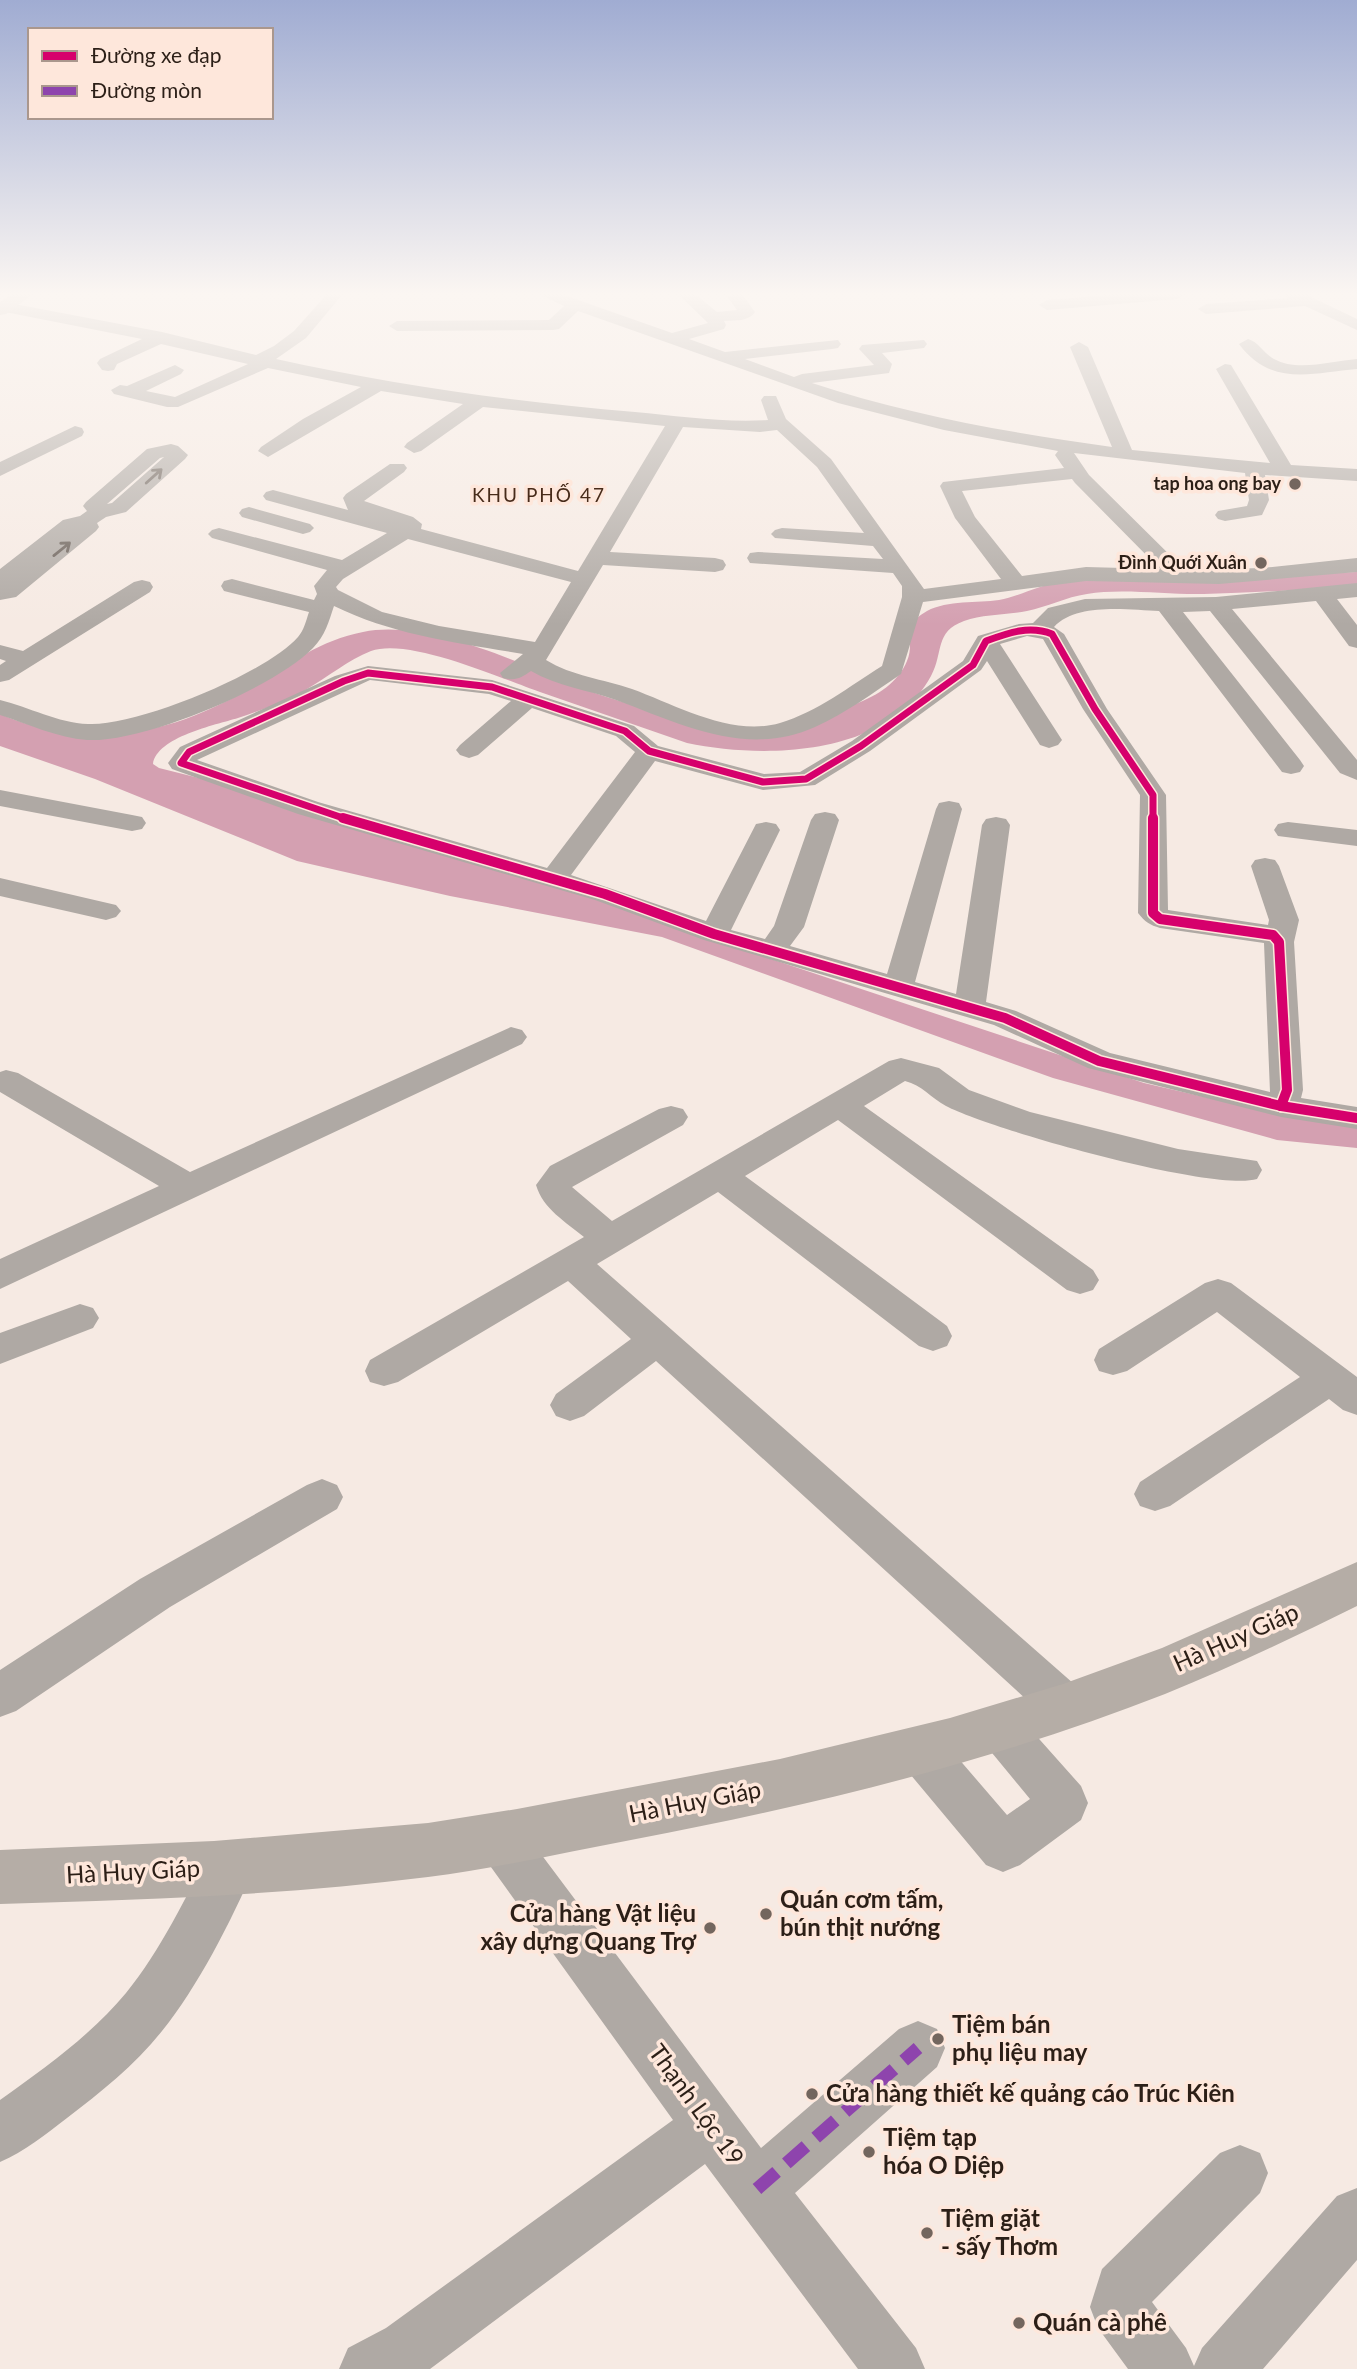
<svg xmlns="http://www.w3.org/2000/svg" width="1357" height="2369" font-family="Lato,sans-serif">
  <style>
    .water { fill: #d4a0b1 }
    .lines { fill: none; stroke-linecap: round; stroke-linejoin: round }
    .minor { fill: #afa9a4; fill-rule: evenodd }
    .major { fill: #b5ada6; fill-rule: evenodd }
    .highway { fill: #bab0aa; fill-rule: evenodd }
    .quiet { stroke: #8e44ad; stroke-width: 13; stroke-dasharray: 26 13; stroke-linecap: butt }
    .cycleway-far1-casing { stroke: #fee7db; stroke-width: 10 }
    .cycleway-casing { stroke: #fee7db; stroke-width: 13 }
    .cycleway-far1 { stroke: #d6006c; stroke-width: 7 }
    .cycleway { stroke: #d6006c; stroke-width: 10 }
    .oneway { stroke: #675d56 }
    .poi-dot { fill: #73665e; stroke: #fee7db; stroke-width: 2.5 }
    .labels { text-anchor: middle; stroke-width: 7; stroke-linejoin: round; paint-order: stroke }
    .far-poi-label { font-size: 18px; font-weight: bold; fill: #2c1f17; stroke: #fee7db; text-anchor: end }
    .far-neighbourhood-label { font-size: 19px; letter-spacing: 2px; fill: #472b1a; stroke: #fee7db }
    .near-street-label { font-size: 24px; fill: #2c1f17; stroke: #fee7db }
    .near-poi-label { font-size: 24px; font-weight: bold; fill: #2c1f17; stroke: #fee7db; text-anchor: start }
  </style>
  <rect width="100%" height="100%" fill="#f6eae3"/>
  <path class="water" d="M 1357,572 L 1357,587 C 1306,589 1255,593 1204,594 C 1168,595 1122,588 1087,594 C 1066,597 1047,607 1027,611 C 1007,615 983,614 964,621 C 934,632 944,652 931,676 C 887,757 764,759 687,743 C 638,726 589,709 540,692 C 502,679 409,637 371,651 C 348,660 328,677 307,689 C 286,702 261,710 238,718 C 215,725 157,737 153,764 L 159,768 L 203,779 L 604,895 L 744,950 L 1144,1083 L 1269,1112 L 1357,1121 L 1357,1148 L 1277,1140 L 1053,1078 L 662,937 L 450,896 L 297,861 L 95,779 L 0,746 L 0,714 C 88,752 172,735 252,687 C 288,665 320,640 363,632 C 432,618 530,669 595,693 C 622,703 652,709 680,717 C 697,721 728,734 744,733 C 758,732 773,726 787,722 C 826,713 889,704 907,661 C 916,640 899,627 927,611 C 948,600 977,603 999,600 C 1021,596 1041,584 1063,581 C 1094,577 1127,579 1158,578 C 1225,576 1291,574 1357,572 Z"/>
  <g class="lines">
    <g class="minor">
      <path d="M 327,294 L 342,295 L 306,338 L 276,359 C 394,385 514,402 635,412 C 678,416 724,423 768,420 L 761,400 L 764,396 L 776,396 L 786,419 L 831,459 L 924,589 L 1001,579 L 955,518 L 940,486 L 943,482 L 1064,468 L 1055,455 L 1058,451 L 944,430 L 838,403 L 578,311 L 559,329 L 553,330 L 397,331 L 389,326 L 397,321 L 549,320 L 564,306 L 539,294 L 561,294 L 672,333 L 708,323 L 678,294 L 695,294 L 717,312 L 737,310 L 727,296 L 742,294 L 755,312 C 748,322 735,320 724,321 L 726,325 L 724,329 L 689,339 L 725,352 L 838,340 L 841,344 L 838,348 L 832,349 L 745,359 L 794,377 L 802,374 L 874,365 L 859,349 L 862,345 L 924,340 L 927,344 L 924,348 L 882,353 L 892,364 L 889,373 L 812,383 C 909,415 1010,433 1112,447 L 1070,347 L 1079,342 L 1088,347 L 1132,450 L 1270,463 L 1216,369 L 1225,364 L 1231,365 L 1291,465 L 1357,469 L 1357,481 L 1265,475 L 1269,500 L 1262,515 L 1225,521 L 1218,519 L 1215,515 L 1218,511 L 1247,506 L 1249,500 L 1245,473 L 1074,453 L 1089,475 L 1185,570 L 1262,568 L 1357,558 L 1357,572 L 1219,584 L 1086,581 L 923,602 L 901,674 C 873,693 846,713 815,727 C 747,758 681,724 616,700 C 588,690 557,686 531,671 C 521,678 516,681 503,678 L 500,673 L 523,654 C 458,643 393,635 334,606 C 329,621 325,636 313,648 C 274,688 143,743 87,740 C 58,738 28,724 0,715 L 0,700 C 29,707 58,723 88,724 C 135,727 267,673 298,637 C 304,630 306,621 309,612 L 224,591 L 221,586 L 224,581 L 232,579 L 314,600 L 317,594 L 314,586 L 327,570 L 212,538 L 208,534 L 212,530 L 219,528 L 342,560 L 387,533 L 266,500 L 263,496 L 266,492 L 273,490 L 348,510 L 343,498 L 346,494 L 390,464 L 404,464 L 407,468 L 404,472 L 364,501 L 413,517 L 422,524 L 421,529 L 578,571 L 665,426 L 483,407 L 421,451 L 414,453 L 404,447 L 407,443 L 463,404 L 381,391 L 268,457 L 258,451 L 261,447 L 303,419 L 361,387 L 268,368 L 178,407 L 167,407 L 114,394 L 111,390 L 120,385 L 127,386 L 175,365 L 184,370 L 181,374 L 146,391 L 175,397 L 248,364 L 161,344 L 117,364 L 114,370 L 108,371 L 102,370 L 97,363 L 100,359 L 142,339 L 0,311 L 0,303 L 4,302 L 162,332 L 256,355 L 274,346 L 294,331 ZM 683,427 L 760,432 L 777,430 L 817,467 L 864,533 L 782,528 L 775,530 L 771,534 L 775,538 L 873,546 L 883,559 L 758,552 L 750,553 L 747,558 L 750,563 L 893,573 L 902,586 L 902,597 L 882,666 C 850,686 817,712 780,723 C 731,737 676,705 632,689 C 603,679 572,676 546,660 L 603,565 L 715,572 L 723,570 L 726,565 L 723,560 L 715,558 L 610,552 ZM 1072,479 L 1075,483 L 1160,569 L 1086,567 L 1022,576 L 975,517 L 962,491 ZM 408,539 L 571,582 L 535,642 L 439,626 L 382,612 L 338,590 L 336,587 L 343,579 Z"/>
      <polygon points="1123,294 1185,294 1177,299 1047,310 1039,305 1047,300"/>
      <polygon points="1285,294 1305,294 1357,319 1357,330 1305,306 1206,314 1198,309 1206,304 1288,298"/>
      <path d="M 1248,339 C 1259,342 1264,354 1274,359 C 1297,372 1332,361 1357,359 L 1357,369 C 1311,373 1271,387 1239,344 Z"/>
      <polygon points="75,426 82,428 84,432 82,436 0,476 0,462"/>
      <path d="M 171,444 L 178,446 L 188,455 L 185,459 L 126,512 L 106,517 L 97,523 L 99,527 L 96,531 L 16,597 L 0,600 L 0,569 L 63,520 L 80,516 L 87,511 L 83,506 L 86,502 L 147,449 ZM 164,457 L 112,503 L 107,504 L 160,458 Z"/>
      <polygon points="249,507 310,524 314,528 310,532 303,534 242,517 239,513 242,509"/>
      <polygon points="142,580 150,582 153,587 150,592 9,680 0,682 0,665 6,661 0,659 0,645 23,651 134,582"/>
      <path d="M 1357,583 L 1357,597 L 1337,599 L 1357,625 L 1357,648 L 1349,646 L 1316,601 L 1232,609 L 1357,760 L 1357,780 L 1340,773 L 1210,611 L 1183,612 L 1300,760 L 1304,766 L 1300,772 L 1291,774 L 1282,772 L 1159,611 C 1129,610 1077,602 1054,627 L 1064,634 L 1107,709 L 1166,795 L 1168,910 L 1268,925 L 1269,920 L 1251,866 L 1255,860 L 1265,858 L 1275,860 L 1279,866 L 1299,920 L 1294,942 L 1303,1090 L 1301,1098 L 1357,1107 L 1357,1129 L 1281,1117 L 1088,1068 L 994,1025 L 704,940 L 595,900 L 298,814 L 172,769 L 168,763 L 180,747 L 335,676 L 368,666 L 492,680 L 634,726 L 658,746 L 764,774 L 800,772 L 852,741 L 963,661 L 978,636 L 1019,624 L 1033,623 L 1048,608 L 1085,599 L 1216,597 ZM 1027,636 L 1043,639 L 1083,709 L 1140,795 L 1138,913 C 1145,922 1150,925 1160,928 L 1264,943 L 1270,1092 L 1110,1053 L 1016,1011 L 986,1002 L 1010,825 L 1006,819 L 996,817 L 986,819 L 982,825 L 956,994 L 915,982 L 962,809 L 959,803 L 949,801 L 939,803 L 936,809 L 887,974 L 790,946 L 804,927 L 839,820 L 835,814 L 825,812 L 815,814 L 811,820 L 774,926 L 765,939 L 731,930 L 780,830 L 776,824 L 766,822 L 756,824 L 706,921 L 571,875 L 655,761 L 763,790 L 815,785 L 870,751 L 981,670 L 987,661 L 1040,745 L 1049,748 L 1058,745 L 1062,740 L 1000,644 ZM 370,680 L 489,694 L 511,701 L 460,745 L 456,750 L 460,755 L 469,758 L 478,755 L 532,708 L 616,736 L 635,752 L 547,868 L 318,802 L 197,760 Z"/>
      <polygon points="0,790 132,815 142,817 146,823 142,829 132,831 0,806"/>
      <polygon points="1288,822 1357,830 1357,846 1278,836 1274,830 1278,824"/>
      <polygon points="0,878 116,905 121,911 116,917 106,920 0,896"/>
      <polygon points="511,1027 522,1030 527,1037 522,1044 0,1289 0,1259 159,1186 0,1092 0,1072 6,1070 18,1073 190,1172"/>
      <path d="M 901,1058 L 939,1068 L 969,1090 L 1030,1112 L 1178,1149 L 1257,1161 L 1262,1170 L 1257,1179 C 1213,1192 992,1130 946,1106 C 931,1098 922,1085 905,1081 L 864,1106 L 1093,1270 L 1099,1280 L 1093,1290 L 1080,1294 L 1067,1290 L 838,1120 L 745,1176 L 947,1326 L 952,1336 L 947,1346 L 933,1351 L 919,1346 L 718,1192 L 597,1264 L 1082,1691 L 1089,1706 L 1082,1721 L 1066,1727 L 1050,1721 L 656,1361 L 584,1416 L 570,1421 L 556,1416 L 550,1405 L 556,1394 L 631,1339 L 568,1281 L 398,1382 L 384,1386 L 370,1382 L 365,1371 L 370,1360 L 584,1237 C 566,1222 543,1209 536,1185 L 550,1166 L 659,1109 L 671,1106 L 683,1109 L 688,1117 L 683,1125 L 572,1187 L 612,1221 L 889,1061 Z"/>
      <polygon points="1218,1279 1231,1283 1357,1377 1357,1415 1343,1410 1329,1399 1170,1506 1155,1511 1140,1506 1134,1494 1140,1482 1300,1377 1217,1312 1127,1371 1113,1375 1099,1371 1094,1360 1099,1349 1205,1283"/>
      <polygon points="80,1304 93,1308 99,1318 93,1328 0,1364 0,1333"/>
      <polygon points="322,1479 337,1485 343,1497 337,1509 170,1607 16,1711 0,1717 0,1670 140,1579 307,1485"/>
      <polygon points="999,1705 1015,1712 1081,1786 1088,1803 1081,1820 1020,1865 1003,1872 986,1865 905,1768 898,1752 905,1736 922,1730 939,1736 1007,1815 1030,1799 983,1742 976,1727 983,1712"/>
      <polygon points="500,1815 517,1822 761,2148 899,2029 918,2021 937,2029 945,2048 937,2067 795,2193 916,2348 925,2369 858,2369 705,2164 430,2369 339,2369 348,2348 386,2328 673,2120 483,1856 476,1839 483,1822"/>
      <path d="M 229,1843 L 247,1850 L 254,1868 C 232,1920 197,1988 162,2031 C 135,2065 101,2092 67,2118 C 45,2135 25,2151 0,2162 L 0,2100 C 45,2068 91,2035 126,1993 C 161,1950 185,1898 211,1850 Z"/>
      <polygon points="1240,2145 1260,2153 1268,2173 1260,2193 1152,2302 1186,2348 1194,2366 1202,2348 1337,2196 1357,2188 1357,2260 1263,2369 1128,2369 1098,2328 1090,2307 1102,2269 1220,2153"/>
    </g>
    <path class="major" d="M 1357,1562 L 1357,1606 C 1294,1637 1230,1668 1165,1694 C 994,1761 816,1805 636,1839 C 567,1852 498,1868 428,1877 C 287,1895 143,1900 0,1904 L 0,1850 L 214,1841 L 428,1823 L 517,1809 L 780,1759 L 950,1718 L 1063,1684 L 1162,1648 Z"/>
    <polygon class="highway" points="12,294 33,294 6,314 0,315 0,302"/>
    <polyline class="quiet" points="757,2189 918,2048"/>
    <g class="cycleway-far1-casing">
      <path id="cycleway-far1" d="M 349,820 L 181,763 L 189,752 L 344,681 L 368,673 L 492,687 L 625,731 L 649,751 L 763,782 L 806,779 L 861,746 L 973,665 L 986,641 C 1008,633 1029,625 1052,634 L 1095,709 L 1153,795 L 1153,820"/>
    </g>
    <g class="cycleway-casing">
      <g id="cycleway">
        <polyline points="343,818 605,894 714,934 1005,1018 1099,1061 1281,1106"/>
        <polyline points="1153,818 1153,913 1160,919 1273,935 1279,942 1287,1090 1281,1106"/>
        <polyline points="1281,1106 1357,1118"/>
      </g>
    </g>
    <use href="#cycleway-far1" class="cycleway-far1"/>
    <use href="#cycleway" class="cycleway"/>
  </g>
  <defs><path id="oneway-shaft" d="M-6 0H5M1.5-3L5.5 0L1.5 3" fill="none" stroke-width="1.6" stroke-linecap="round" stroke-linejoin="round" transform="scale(1.75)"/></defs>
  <g class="oneway">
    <use href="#oneway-shaft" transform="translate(154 476) rotate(-42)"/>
    <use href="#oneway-shaft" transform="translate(62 549) rotate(-39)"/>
  </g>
  <linearGradient id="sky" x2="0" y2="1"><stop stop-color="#a0acd2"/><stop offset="0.47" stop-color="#fbf6f2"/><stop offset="1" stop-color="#fbf6f2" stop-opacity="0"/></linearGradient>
  <rect width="1357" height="625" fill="url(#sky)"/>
  <g class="poi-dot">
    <circle cx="1295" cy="484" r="7"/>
    <circle cx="1261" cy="563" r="7"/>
    <circle cx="766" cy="1914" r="7"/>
    <circle cx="710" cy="1928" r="7"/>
    <circle cx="938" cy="2039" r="7"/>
    <circle cx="812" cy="2094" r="7"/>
    <circle cx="869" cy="2152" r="7"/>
    <circle cx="927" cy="2233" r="7"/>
    <circle cx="1019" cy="2323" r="7"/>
  </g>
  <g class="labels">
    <g class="far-poi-label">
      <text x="1281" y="490">tap hoa ong bay</text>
      <text x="1247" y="569">Đình Quới Xuân</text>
    </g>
    <g class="far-neighbourhood-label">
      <text x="539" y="502">KHU PHỐ 47</text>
    </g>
    <g class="near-street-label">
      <text transform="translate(1236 1638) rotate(-24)" y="8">Hà Huy Giáp</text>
      <text transform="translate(695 1802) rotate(-11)" y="8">Hà Huy Giáp</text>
      <text transform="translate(133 1872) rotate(-3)" y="8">Hà Huy Giáp</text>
      <text transform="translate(696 2105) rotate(54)" y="8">Thạnh Lộc 19</text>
    </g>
    <g class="near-poi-label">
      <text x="780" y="1908">Quán cơm tấm,<tspan x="780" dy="28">bún thịt nướng</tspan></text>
      <text x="696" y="1922" text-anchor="end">Cửa hàng Vật liệu<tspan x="696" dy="28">xây dựng Quang Trợ</tspan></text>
      <text x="952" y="2033">Tiệm bán<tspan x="952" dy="28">phụ liệu may</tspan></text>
      <text x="826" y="2102">Cửa hàng thiết kế quảng cáo Trúc Kiên</text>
      <text x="883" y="2146">Tiệm tạp<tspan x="883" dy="28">hóa O Diệp</tspan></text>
      <text x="941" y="2227">Tiệm giặt<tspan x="941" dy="28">- sấy Thơm</tspan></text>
      <text x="1033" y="2331">Quán cà phê</text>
    </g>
  </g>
  <rect x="28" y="28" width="245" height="91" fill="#fee7db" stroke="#aa978d" stroke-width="2"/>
  <rect x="42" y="51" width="35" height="10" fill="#d6006c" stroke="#aa978d" stroke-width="2"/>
  <text x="91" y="63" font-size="21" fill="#2c1f17">Đường xe đạp</text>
  <rect x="42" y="86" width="35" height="10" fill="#8e44ad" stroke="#aa978d" stroke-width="2"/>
  <text x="91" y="98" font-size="21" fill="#2c1f17">Đường mòn</text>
</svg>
